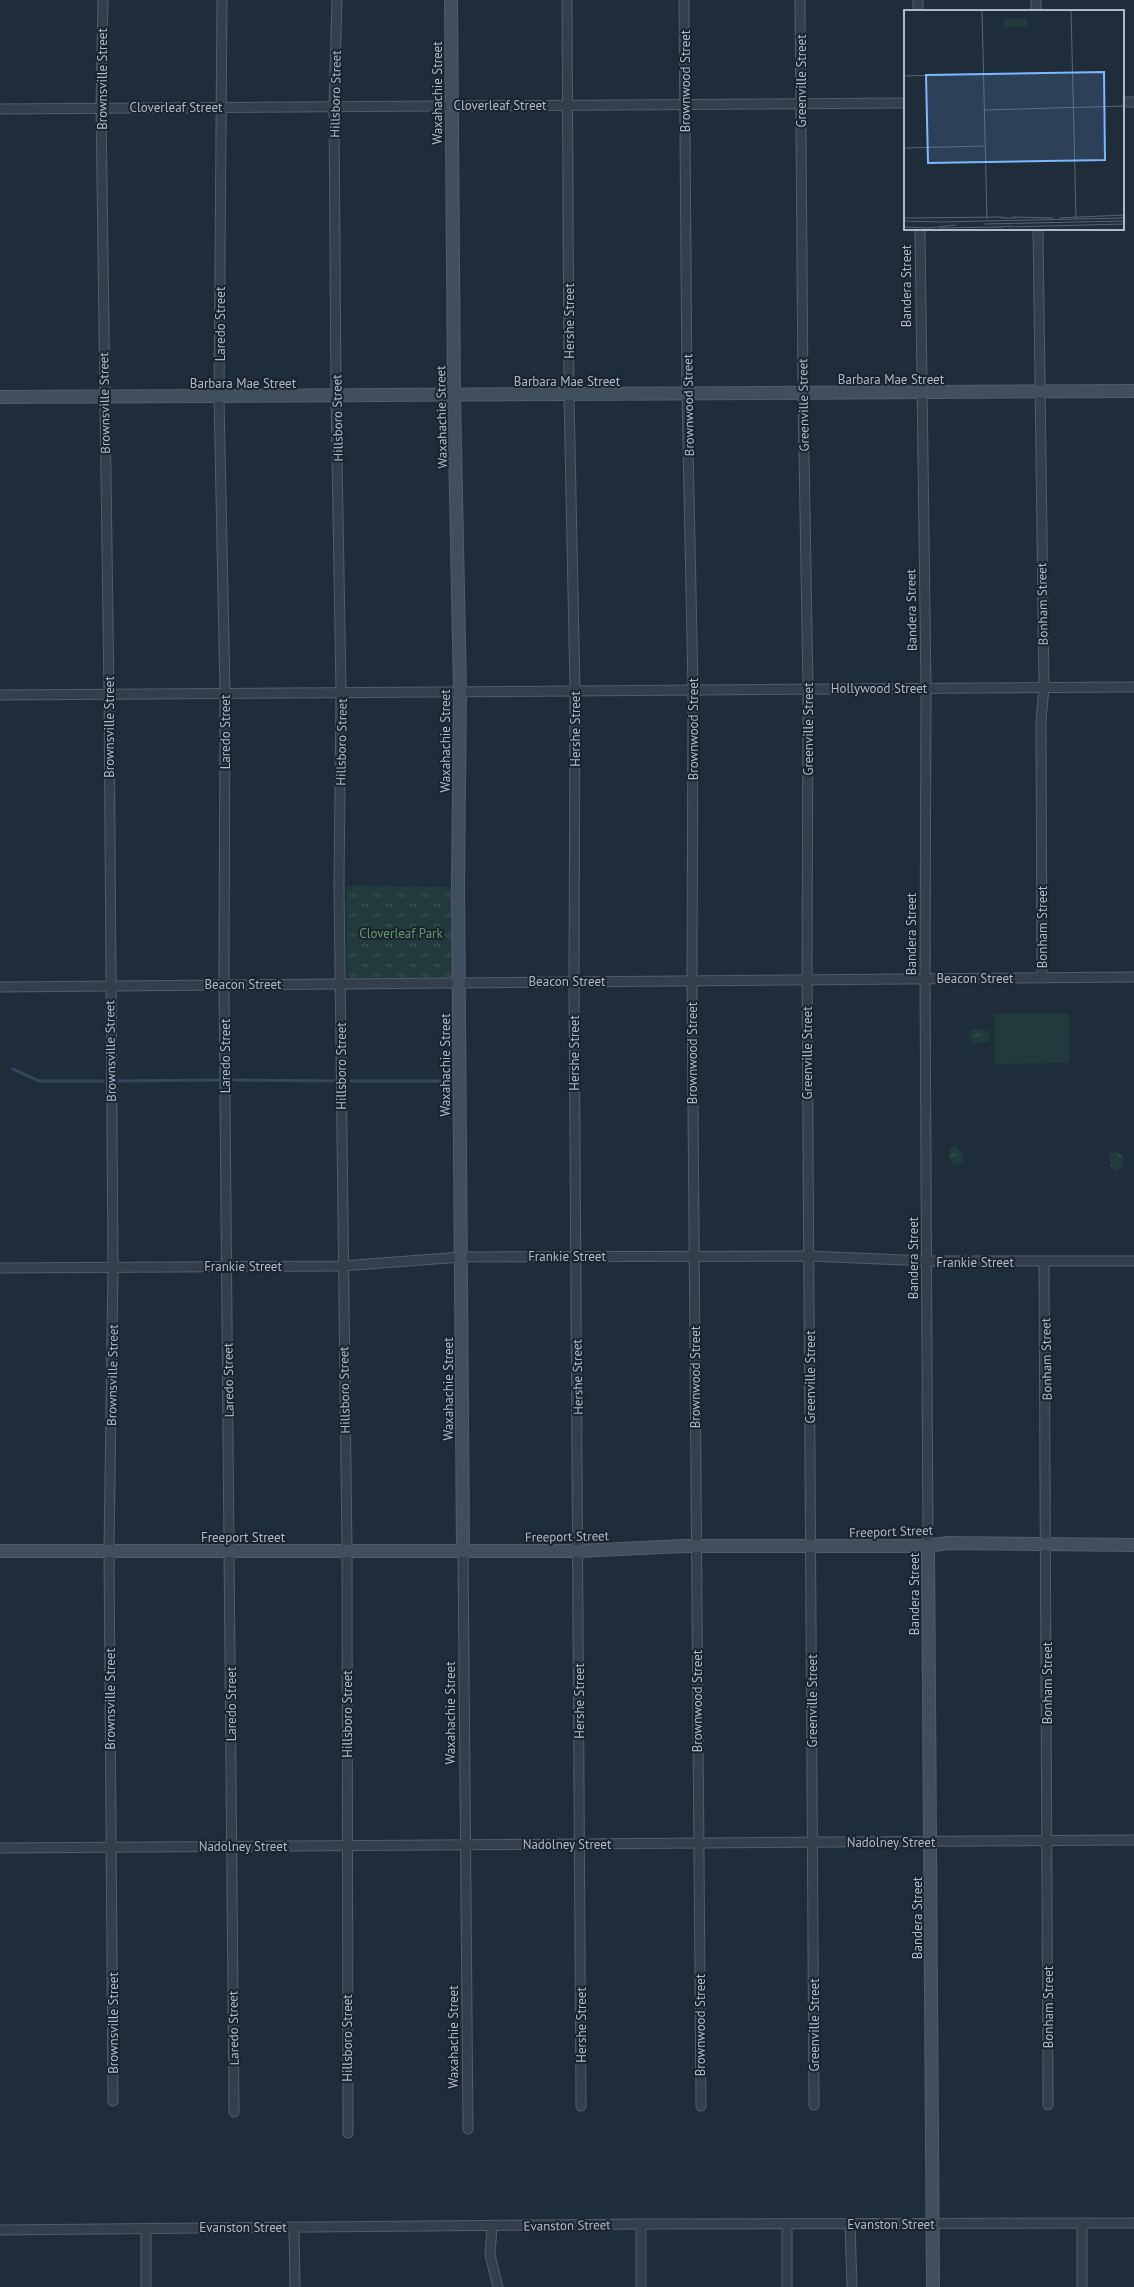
<svg xmlns="http://www.w3.org/2000/svg" width="1134" height="2287" font-family="'PT Sans',sans-serif">
  <style>
    .grass { fill: #213b3c }
    .park { fill: url(#park-tufts) }
    .lines { fill: none; stroke-linecap: round; stroke-linejoin: round }
    .stream { stroke: #304862; stroke-width: 3 }
    .street-casing { stroke: #515d69; stroke-width: 11 }
    .secondary-casing { stroke: #515d69; stroke-width: 14 }
    .street { stroke: #333f4b; stroke-width: 9 }
    .secondary { stroke: #414e5e; stroke-width: 12 }
    .labels { text-anchor: middle; stroke-width: 4; stroke-linejoin: round; paint-order: stroke }
    .street-label { font-size: 13px; fill: #aebac7; stroke: #19242f }
    .park-label { font-size: 13px; fill: #639a6b; stroke: #19242f }
    .inset-road { fill: none; stroke: #586573; stroke-width: 1 }
    .view { fill: #7bb8ff; fill-opacity: 0.15; stroke: #7bb8ff; stroke-width: 2 }
    .inset-edge { fill: none; stroke: #aebac7; stroke-width: 2 }
  </style>
  <defs>
    <pattern id="park-tufts" width="24" height="20" patternUnits="userSpaceOnUse"><rect width="24" height="20" fill="#213b3c"/><path d="M3 7l-1-3M5 7V3M7 7l1-3M15 17l-1-3M17 17v-4M19 17l1-3" fill="none" stroke="#3f5557"/></pattern>
  </defs>
  <rect width="100%" height="100%" fill="#1f2d3b"/>
  <polygon class="grass" points="994,1014 1069,1014 1069,1063 994,1064"/>
  <g class="park">
    <polygon points="346,886 454,887 453,980 351,981 347,975"/>
    <polygon points="973,1029 989,1031 990,1041 972,1044 968,1034"/>
    <polygon points="956,1146 961,1152 963,1162 955,1166 951,1163 949,1153 952,1147"/>
    <polygon points="1117,1152 1122,1156 1123,1166 1115,1171 1111,1167 1110,1153"/>
  </g>
  <g class="lines">
    <g class="stream">
      <polyline points="13,1069 39,1081 103,1081"/>
      <polyline points="234,1080 335,1081"/>
      <polyline points="118,1081 218,1080"/>
      <polyline points="351,1081 457,1081"/>
    </g>
    <g class="street-casing">
      <g id="street">
        <polyline points="103,0 101,107 109,693 113,1266 109,1550 113,2101"/>
        <polyline points="222,0 219,397 225,692 224,984 234,2112"/>
        <polyline points="337,0 334,106 336,396 341,691 339,885 347,1551 348,2133"/>
        <polyline points="567,0 569,395 575,690 574,981 581,2106"/>
        <polyline points="684,0 687,394 693,689 692,980 701,2106"/>
        <polyline points="800,0 803,393 808,689 807,980 814,2105"/>
        <polyline points="918,0 918,11"/>
        <polyline points="1036,0 1036,11"/>
        <polyline points="1123,102 1134,102"/>
        <polyline points="0,109 905,103"/>
        <polyline points="920,229 926,688 925,979 928,1546"/>
        <polyline points="1038,229 1044,687 1041,721 1042,978"/>
        <polyline points="0,695 1134,687"/>
        <polyline points="0,987 1134,977"/>
        <polyline points="1044,1262 1048,2105"/>
        <polyline points="0,1268 342,1266 461,1257 809,1256 927,1261 1134,1261"/>
        <polyline points="463,1551 468,2129"/>
        <polyline points="0,1848 1134,1840"/>
        <polyline points="1082,2223 1082,2287"/>
        <polyline points="787,2224 787,2287"/>
        <polyline points="850,2224 852,2287"/>
        <polyline points="492,2226 490,2255 498,2287"/>
        <polyline points="294,2227 295,2287"/>
        <polyline points="146,2228 146,2287"/>
        <polyline points="0,2230 641,2224 1134,2223"/>
        <polyline points="641,2287 641,2224"/>
      </g>
    </g>
    <g class="secondary-casing">
      <g id="secondary">
        <polyline points="451,0 454,395 460,691 458,884 463,1551"/>
        <polyline points="0,397 1134,391"/>
        <polyline points="928,1546 933,2287"/>
        <polyline points="0,1551 578,1551 683,1546 928,1546 948,1543 1134,1545"/>
      </g>
    </g>
    <use href="#street" class="street"/>
    <use href="#secondary" class="secondary"/>
  </g>
  <g class="labels">
    <g class="street-label">
      <text transform="translate(102 79) rotate(-90)" y="5">Brownsville Street</text>
      <text transform="translate(685 81) rotate(-90)" y="5">Brownwood Street</text>
      <text transform="translate(801 81) rotate(-90)" y="5">Greenville Street</text>
      <text transform="translate(437 93) rotate(-90)" y="5">Waxahachie Street</text>
      <text transform="translate(335 94) rotate(-89)" y="5">Hillsboro Street</text>
      <text x="500" y="110">Cloverleaf Street</text>
      <text x="176" y="112">Cloverleaf Street</text>
      <text transform="translate(906 286) rotate(-90)" y="5">Bandera Street</text>
      <text transform="translate(569 321) rotate(-90)" y="5">Hershe Street</text>
      <text transform="translate(220 324) rotate(-90)" y="5">Laredo Street</text>
      <text x="891" y="384">Barbara Mae Street</text>
      <text x="567" y="386">Barbara Mae Street</text>
      <text x="243" y="388">Barbara Mae Street</text>
      <text transform="translate(104 403) rotate(-91)" y="5">Brownsville Street</text>
      <text transform="translate(688 405) rotate(-91)" y="5">Brownwood Street</text>
      <text transform="translate(803 405) rotate(-91)" y="5">Greenville Street</text>
      <text transform="translate(441 417) rotate(-91)" y="5">Waxahachie Street</text>
      <text transform="translate(337 418) rotate(-91)" y="5">Hillsboro Street</text>
      <text transform="translate(1042 604) rotate(-91)" y="5">Bonham Street</text>
      <text transform="translate(911 610) rotate(-91)" y="5">Bandera Street</text>
      <text x="879" y="693">Hollywood Street</text>
      <text transform="translate(109 727) rotate(-90)" y="5">Brownsville Street</text>
      <text transform="translate(575 729) rotate(-90)" y="5">Hershe Street</text>
      <text transform="translate(693 729) rotate(-90)" y="5">Brownwood Street</text>
      <text transform="translate(808 729) rotate(-90)" y="5">Greenville Street</text>
      <text transform="translate(225 732) rotate(-90)" y="5">Laredo Street</text>
      <text transform="translate(445 741) rotate(-90)" y="5">Waxahachie Street</text>
      <text transform="translate(341 742) rotate(-89)" y="5">Hillsboro Street</text>
      <text transform="translate(1042 927) rotate(-90)" y="5">Bonham Street</text>
      <text transform="translate(911 934) rotate(-90)" y="5">Bandera Street</text>
      <text x="975" y="983">Beacon Street</text>
      <text x="567" y="986">Beacon Street</text>
      <text x="243" y="989">Beacon Street</text>
      <text transform="translate(110 1051) rotate(-91)" y="5">Brownsville Street</text>
      <text transform="translate(574 1053) rotate(-90)" y="5">Hershe Street</text>
      <text transform="translate(692 1053) rotate(-90)" y="5">Brownwood Street</text>
      <text transform="translate(807 1053) rotate(-90)" y="5">Greenville Street</text>
      <text transform="translate(225 1056) rotate(-90)" y="5">Laredo Street</text>
      <text transform="translate(445 1065) rotate(-90)" y="5">Waxahachie Street</text>
      <text transform="translate(341 1066) rotate(-90)" y="5">Hillsboro Street</text>
      <text x="567" y="1261">Frankie Street</text>
      <text transform="translate(913 1258) rotate(-90)" y="5">Bandera Street</text>
      <text x="975" y="1267">Frankie Street</text>
      <text x="243" y="1271">Frankie Street</text>
      <text transform="translate(1046 1359) rotate(-91)" y="5">Bonham Street</text>
      <text transform="translate(112 1375) rotate(-89)" y="5">Brownsville Street</text>
      <text transform="translate(577 1377) rotate(-91)" y="5">Hershe Street</text>
      <text transform="translate(695 1377) rotate(-90)" y="5">Brownwood Street</text>
      <text transform="translate(810 1377) rotate(-90)" y="5">Greenville Street</text>
      <text transform="translate(228 1380) rotate(-91)" y="5">Laredo Street</text>
      <text transform="translate(448 1389) rotate(-90)" y="5">Waxahachie Street</text>
      <text transform="translate(344 1390) rotate(-91)" y="5">Hillsboro Street</text>
      <text transform="translate(891 1531) rotate(-2)" y="5">Freeport Street</text>
      <text transform="translate(567 1536) rotate(-1)" y="5">Freeport Street</text>
      <text x="243" y="1542">Freeport Street</text>
      <text transform="translate(914 1594) rotate(-90)" y="5">Bandera Street</text>
      <text transform="translate(1047 1683) rotate(-90)" y="5">Bonham Street</text>
      <text transform="translate(110 1699) rotate(-90)" y="5">Brownsville Street</text>
      <text transform="translate(579 1701) rotate(-90)" y="5">Hershe Street</text>
      <text transform="translate(697 1701) rotate(-90)" y="5">Brownwood Street</text>
      <text transform="translate(812 1701) rotate(-90)" y="5">Greenville Street</text>
      <text transform="translate(231 1704) rotate(-90)" y="5">Laredo Street</text>
      <text transform="translate(450 1713) rotate(-90)" y="5">Waxahachie Street</text>
      <text transform="translate(347 1714) rotate(-90)" y="5">Hillsboro Street</text>
      <text x="891" y="1847">Nadolney Street</text>
      <text x="567" y="1849">Nadolney Street</text>
      <text x="243" y="1851">Nadolney Street</text>
      <text transform="translate(917 1918) rotate(-90)" y="5">Bandera Street</text>
      <text transform="translate(1048 2007) rotate(-90)" y="5">Bonham Street</text>
      <text transform="translate(113 2023) rotate(-90)" y="5">Brownsville Street</text>
      <text transform="translate(581 2025) rotate(-90)" y="5">Hershe Street</text>
      <text transform="translate(700 2025) rotate(-90)" y="5">Brownwood Street</text>
      <text transform="translate(814 2025) rotate(-90)" y="5">Greenville Street</text>
      <text transform="translate(233 2028) rotate(-91)" y="5">Laredo Street</text>
      <text transform="translate(453 2037) rotate(-90)" y="5">Waxahachie Street</text>
      <text transform="translate(347 2038) rotate(-90)" y="5">Hillsboro Street</text>
      <text x="891" y="2229">Evanston Street</text>
      <text transform="translate(567 2225) rotate(-1)" y="5">Evanston Street</text>
      <text x="243" y="2232">Evanston Street</text>
    </g>
    <g class="park-label">
      <text x="401" y="938">Cloverleaf Park</text>
    </g>
  </g>
  <g transform="translate(904 10)">
    <rect width="220" height="220" fill="#1f2d3b"/>
    <path d="M 123,9 L 123,17 L 100,17 L 101,9 Z" fill="#213b3c"/>
    <path class="inset-road" d="M 78,0 L 83,209M 167,0 L 172,207M 0,66 L 79,64M 80,100 L 220,96M 0,138 L 81,136M 109,207 L 149,208M 0,208 L 99,207M 97,208 L 112,208M 155,208 L 220,205M 0,211 L 36,212 L 220,208M 80,214 L 220,211M 0,217 L 27,218M 95,217 L 107,216M 105,217 L 220,214M 25,218 L 52,215M 35,218 L 97,217"/>
    <path class="view" d="M 200,62 L 201,150 L 24,153 L 22,65 Z"/>
    <rect width="220" height="220" class="inset-edge"/>
  </g>
</svg>
